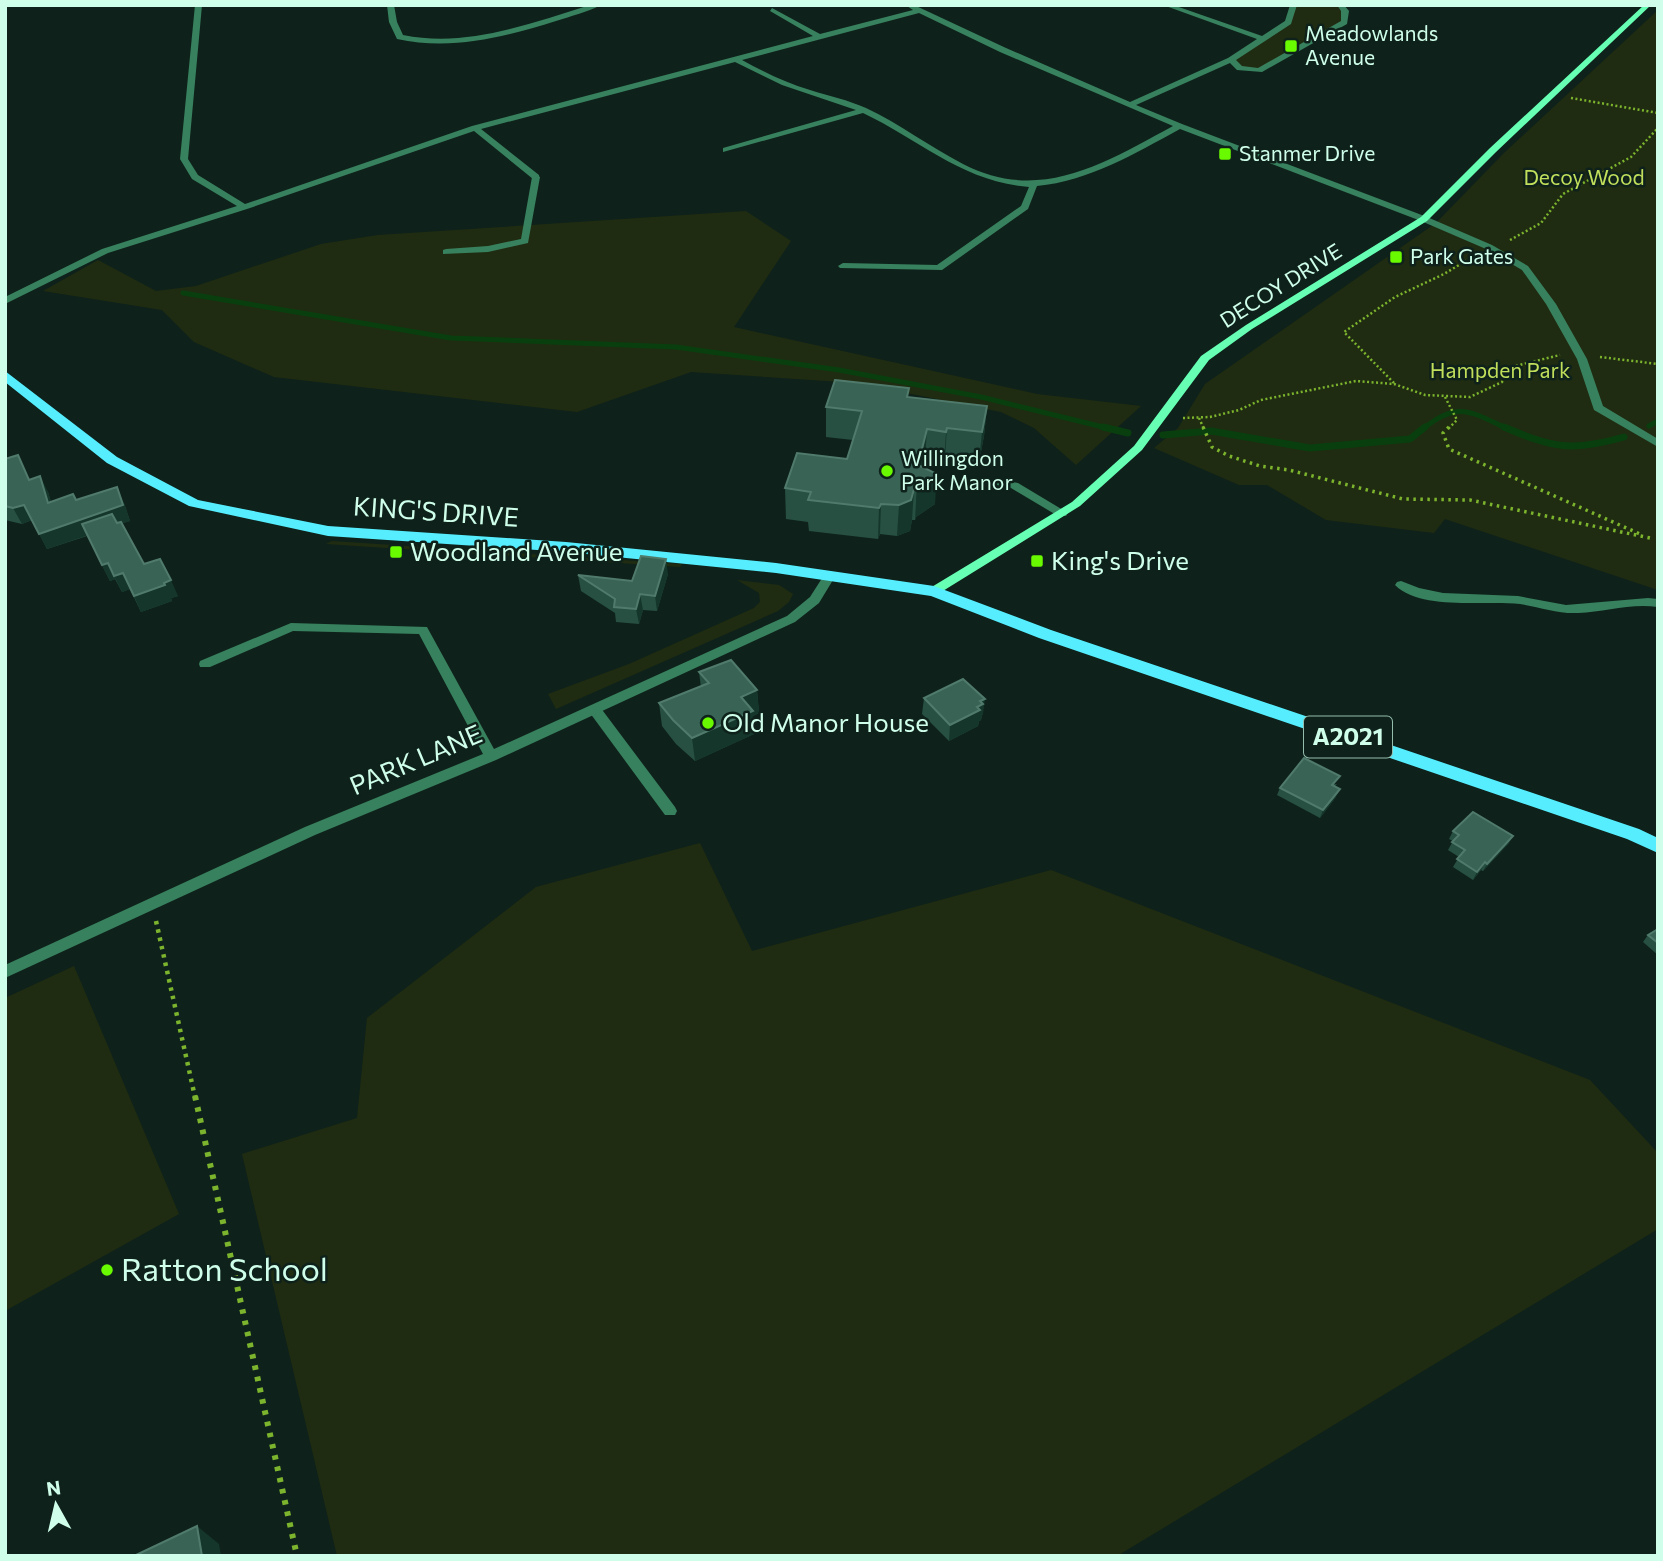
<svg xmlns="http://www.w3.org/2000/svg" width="1663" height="1561" font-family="Commissioner,sans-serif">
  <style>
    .green { fill: #202c11 }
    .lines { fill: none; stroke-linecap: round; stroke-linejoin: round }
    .stream-far1 { stroke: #093f0f; stroke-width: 5 }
    .stream { stroke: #093f0f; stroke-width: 7 }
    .path-far3 { stroke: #7cb42e; stroke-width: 2.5; stroke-dasharray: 2 2.5; stroke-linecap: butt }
    .path-far2 { stroke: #7cb42e; stroke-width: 3.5; stroke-dasharray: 2.5 4.5; stroke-linecap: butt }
    .path-far1 { stroke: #7cb42e; stroke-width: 4.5; stroke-dasharray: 3.5 5; stroke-linecap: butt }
    .path { stroke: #7cb42e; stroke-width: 6; stroke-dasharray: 4.5 7; stroke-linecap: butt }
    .lane { fill: #38815e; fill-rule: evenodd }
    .street { fill: #38815e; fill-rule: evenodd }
    .secondary { fill: #66ffb3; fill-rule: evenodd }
    .primary { fill: #56eeff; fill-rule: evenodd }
    .wall { fill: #275043 }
    .shaded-wall { fill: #15362b }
    .building { fill: #396355; stroke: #507b6c; stroke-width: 2 }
    .poi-dot { fill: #6afa00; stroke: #0e221b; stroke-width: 2.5 }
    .labels { text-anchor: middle; stroke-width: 5; stroke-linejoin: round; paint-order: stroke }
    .far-poi-label { font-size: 21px; fill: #cfffeb; stroke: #0e221b; text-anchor: start }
    .far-park-label { font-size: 21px; fill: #c1df5b; stroke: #0e221b }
    .far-street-label { font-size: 21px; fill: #cfffeb; stroke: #0e221b }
    .shield { fill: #0e221b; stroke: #95bdad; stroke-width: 2 }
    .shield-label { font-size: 24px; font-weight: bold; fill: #cfffeb }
    .street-label { font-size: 26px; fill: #cfffeb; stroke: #0e221b }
    .poi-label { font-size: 26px; fill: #cfffeb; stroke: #0e221b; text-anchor: start }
    .near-poi-label { font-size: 32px; fill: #cfffeb; stroke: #0e221b; text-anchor: start }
  </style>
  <rect width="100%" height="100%" fill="#0e221b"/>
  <g class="green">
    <polygon points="1294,5 1340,5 1344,22 1259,70 1240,68 1231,60 1288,22"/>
    <polygon points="1658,10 1658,590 1445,519 1434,533 1326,520 1267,485 1239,485 1154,448 1178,428 1205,384 1436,223 1504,153"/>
    <polygon points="746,211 791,241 734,327 1037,394 1141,406 1076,465 1034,428 1001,412 857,383 691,372 577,412 274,377 194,342 162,310 43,291 98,260 156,291 196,286 321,244 378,235"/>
    <polygon points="332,541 682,564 680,567 326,544"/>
    <polygon points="737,580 779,585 793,594 789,602 778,611 556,709 548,694 629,664 754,608 760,602 759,593"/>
    <polygon points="700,843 752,951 1051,870 1590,1080 1658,1153 1658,1229 1117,1556 337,1556 242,1154 357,1118 367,1018 536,887"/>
    <polygon points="74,966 179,1214 5,1311 5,998"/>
  </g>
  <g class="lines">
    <g class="stream-far1">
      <polyline points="183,293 451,338 676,347 839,370 981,397 1111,429"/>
      <polyline points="1649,426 1658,421"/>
      <path d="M 1423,429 C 1458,400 1471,412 1508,429"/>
    </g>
    <g class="stream">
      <polyline points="1103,427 1128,433"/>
      <path d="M 1504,427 C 1553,448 1572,452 1624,437"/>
      <polyline points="1163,435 1211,431 1310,448 1410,439 1425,427"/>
    </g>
    <g class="path-far3">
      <polyline points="1571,98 1658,113"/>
      <polyline points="1510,240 1541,223 1563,194 1631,157 1658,128"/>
      <polyline points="1600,357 1658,364"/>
      <polyline points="1394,383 1344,332 1395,297 1444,274 1474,256"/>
      <polyline points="1445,397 1457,420 1448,429"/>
      <polyline points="1183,418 1210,417 1239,410 1261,400 1356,381 1394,384 1425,395 1470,397 1502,382 1515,366 1560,355"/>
      <polyline points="1199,418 1204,429"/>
    </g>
    <g class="path-far2">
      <polyline points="1203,427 1212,447 1229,456 1260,466 1289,470 1403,499 1470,500 1650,538"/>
      <polyline points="1449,427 1443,433 1449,449 1640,534"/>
    </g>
    <polyline class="path-far1" points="156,921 195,1097"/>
    <polyline class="path" points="195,1096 297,1556"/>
    <g class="lane">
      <polygon points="536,174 540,177 528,243 488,252 443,254 443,250 446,249 488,246 521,239 532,177"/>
      <polygon points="996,479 1018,483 1068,513 1066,516 1058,516 1011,488 992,484 992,480"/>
      <polygon points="595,705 600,707 675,807 677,811 675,815 665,815 590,713 588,710 590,707"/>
    </g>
    <g class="street">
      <path d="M 195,5 L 202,5 L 188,159 L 198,175 L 245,204 L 472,126 L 813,36 L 770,11 L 772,8 L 820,34 L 913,10 L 907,6 L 914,5 L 1006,48 L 1130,102 L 1228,58 L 1257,39 L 1163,5 L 1173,5 L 1262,36 L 1285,21 L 1290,5 L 1297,5 L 1291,24 L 1236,60 L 1242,66 L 1258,68 L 1341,21 L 1341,11 L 1337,5 L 1344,5 L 1349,11 L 1347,24 L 1262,72 L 1237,70 L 1230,63 L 1136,105 L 1182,124 L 1427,217 L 1492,245 L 1528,266 L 1556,304 L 1587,359 L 1603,406 L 1658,439 L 1658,447 L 1594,410 L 1577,359 L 1546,304 L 1522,270 L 1486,249 L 1421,221 L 1180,129 C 1134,154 1089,181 1037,186 L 1028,209 L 942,270 L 840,268 L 838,266 L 843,263 L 937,265 L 1021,206 L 1029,187 C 963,182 920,140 863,113 L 723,152 L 723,148 L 856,110 L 782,85 L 735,62 L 481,129 L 539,175 L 539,179 L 533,179 L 474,131 L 247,209 L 108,253 L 5,304 L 5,297 L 102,249 L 237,206 L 192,179 L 180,159 ZM 919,13 L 1000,52 L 1173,126 C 1105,163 1040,204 963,164 C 930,147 900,124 866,108 C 848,100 829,96 810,90 C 786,83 764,72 742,60 Z"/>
      <path d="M 387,5 L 394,5 L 397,22 L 403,35 C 467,48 529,24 590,5 L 601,5 C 588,12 571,16 556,21 C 504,37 452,51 397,39 L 389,22 Z"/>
      <polygon points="830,571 836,575 819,603 795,622 496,760 315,835 5,978 5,965 305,827 483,754 419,634 293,631 210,667 200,667 199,664 200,661 291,623 427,627 494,749 787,616 810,597 826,572"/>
      <path d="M 1401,581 L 1419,588 L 1443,593 L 1518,596 L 1566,605 L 1648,598 L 1658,599 L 1658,607 C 1630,603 1605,612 1578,613 C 1558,614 1539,607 1520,604 C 1486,600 1421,611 1395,585 L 1397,582 Z"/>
    </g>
    <polygon class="secondary" points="1644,5 1651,5 1496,152 1427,221 1252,329 1209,360 1142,450 1080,506 938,594 930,594 928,591 930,588 1072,502 1134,446 1201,356 1246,325 1421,217 1490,148"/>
    <polygon class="primary" points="5,371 117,457 198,500 328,526 566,542 776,563 934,586 1051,630 1639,829 1658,838 1658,853 1627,839 1039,638 931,596 776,573 566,552 328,536 189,506 107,463 5,382"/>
  </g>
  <g class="wall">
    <polygon points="909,397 987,406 984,436 979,462 945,458 944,462 925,460 923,467 935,504 916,517 915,520 912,520 910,531 897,536 880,534 878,539 809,531 808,522 786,519 785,488 847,459 853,440 826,437 826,407"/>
    <polygon points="5,459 30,479 48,492 51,502 76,500 124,503 130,521 122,523 144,564 178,596 171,598 172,601 141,612 130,589 122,592 115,579 110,581 87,536 47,549 32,520 22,524 5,520"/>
    <polygon points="668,574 657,611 643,610 639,624 616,622 615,613 581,591 578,575 632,581"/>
    <polygon points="699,672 757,690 759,713 753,716 754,734 695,761 676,744 662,726 659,703 701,687"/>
    <polygon points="924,698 983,714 982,715 981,720 979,721 978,726 949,741 922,714"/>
    <polygon points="1337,784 1335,786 1336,797 1320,818 1277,795 1280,788"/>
    <polygon points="1453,831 1509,843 1483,871 1481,870 1473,880 1453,867 1459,857 1448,850 1453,841 1449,839"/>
    <polygon points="1658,929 1658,955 1643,942 1648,935"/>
  </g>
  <g class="shaded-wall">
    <polygon points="987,406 984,436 979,462 982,432"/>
    <polygon points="947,428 945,458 944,462 946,432"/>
    <polygon points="927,429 925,460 919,485 937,474 935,504 916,517 915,520 918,465"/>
    <polygon points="40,476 48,492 56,518 48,503"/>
    <polygon points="117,487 124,503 130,521 47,549 39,534"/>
    <polygon points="914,489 912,520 910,531 897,536 899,505"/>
    <polygon points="881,504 880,534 878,539 879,508"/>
    <polygon points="24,505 32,520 22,524 13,508"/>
    <polygon points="666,559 668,574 657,611 655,596"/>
    <polygon points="108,563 115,579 110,581 102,565"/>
    <polygon points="123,573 131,589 122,592 114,576"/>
    <polygon points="171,580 178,596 171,598 172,601 141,612 134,596"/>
    <polygon points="640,594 643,610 639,624 636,609"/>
    <polygon points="757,690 759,713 753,716 754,734 695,761 692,738 741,697"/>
    <polygon points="985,699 983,714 982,715 981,720 979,721 978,726 949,741 950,725 977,707 980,701"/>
    <polygon points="1340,789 1336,797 1320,818 1323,810"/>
    <polygon points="1513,836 1509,843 1483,871 1487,864"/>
    <polygon points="1485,862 1481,870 1473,880 1477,872"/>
    <polygon points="197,1526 219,1544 221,1556 202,1556"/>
  </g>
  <g class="building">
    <polygon points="835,380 909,388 907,397 987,406 982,432 947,428 946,432 927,429 918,465 937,474 917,486 917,490 914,489 911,500 899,505 881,504 879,508 808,500 811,492 785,488 797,453 847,459 862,411 826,407"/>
    <polygon points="18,455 29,480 40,476 48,503 73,494 76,500 117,487 123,505 39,534 24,505 13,508 5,506 5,459"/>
    <polygon points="112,514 117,523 121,522 144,564 160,559 171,580 164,583 165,585 134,596 123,573 114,576 108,563 102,565 82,524"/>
    <polygon points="641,556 666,559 655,596 640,594 636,609 614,607 615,599 578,575 632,581"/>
    <polygon points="731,660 757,690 741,697 753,711 692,738 673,720 659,703 709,683 699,672"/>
    <polygon points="963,679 985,699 980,701 983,704 977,707 980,710 950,725 924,698"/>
    <polygon points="1304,758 1340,776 1332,785 1340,789 1323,810 1280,788"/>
    <polygon points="1473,812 1513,836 1487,864 1485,862 1477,872 1457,859 1465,850 1452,842 1459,835 1453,831"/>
    <polygon points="1658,929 1658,943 1648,935"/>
    <polygon points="197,1526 202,1556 134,1556"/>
  </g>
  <g class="poi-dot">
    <rect x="1284" y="39" width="14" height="14" rx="3.5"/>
    <rect x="1218" y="147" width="14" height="14" rx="3.5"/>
    <rect x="1389" y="250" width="14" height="14" rx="3.5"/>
    <circle cx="887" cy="471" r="7"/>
    <rect x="389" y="545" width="14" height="14" rx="3.5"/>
    <rect x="1030" y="554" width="14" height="14" rx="3.5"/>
    <circle cx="708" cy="723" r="7"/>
    <circle cx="107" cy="1270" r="7"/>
  </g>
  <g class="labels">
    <g class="far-poi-label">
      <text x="1305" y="41">Meadowlands<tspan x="1305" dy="24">Avenue</tspan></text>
      <text x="1239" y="161">Stanmer Drive</text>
      <text x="1410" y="264">Park Gates</text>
      <text x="901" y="466">Willingdon<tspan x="901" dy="24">Park Manor</tspan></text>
    </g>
    <g class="far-park-label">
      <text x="1584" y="185">Decoy Wood</text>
      <text x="1500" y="378">Hampden Park</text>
    </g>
    <g class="far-street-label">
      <text transform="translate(1281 286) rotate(-32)" y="7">DECOY DRIVE</text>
    </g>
    <rect class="shield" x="1304" y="716.5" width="88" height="41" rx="5"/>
    <g class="shield-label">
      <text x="1348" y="745">A2021</text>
    </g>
    <g class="street-label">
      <text transform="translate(436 512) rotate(4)" y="9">KING'S DRIVE</text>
      <text transform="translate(416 760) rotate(-23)" y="9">PARK LANE</text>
    </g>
    <g class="poi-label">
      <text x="410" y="561">Woodland Avenue</text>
      <text x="1051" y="570">King's Drive</text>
      <text x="722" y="732">Old Manor House</text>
    </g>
    <g class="near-poi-label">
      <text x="121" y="1281">Ratton School</text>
    </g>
  </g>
  <rect width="1663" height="1561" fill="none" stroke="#cfffeb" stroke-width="14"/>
  <g transform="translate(56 1505) rotate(352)" stroke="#0e221b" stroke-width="5" paint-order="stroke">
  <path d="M0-5L12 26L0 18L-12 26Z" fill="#cfffeb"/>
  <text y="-10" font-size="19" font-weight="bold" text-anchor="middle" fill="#cfffeb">N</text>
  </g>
</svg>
